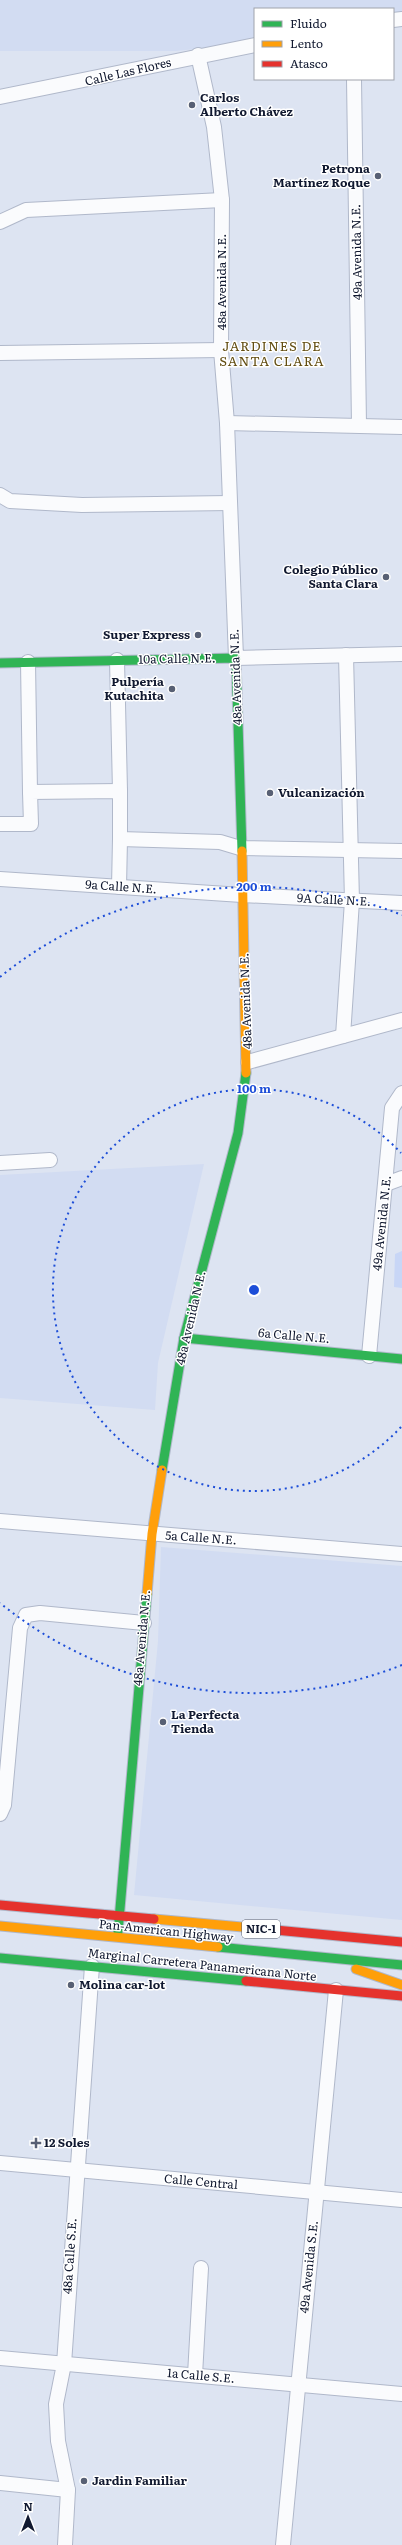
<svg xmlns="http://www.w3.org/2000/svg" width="402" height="2545" font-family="Literata,serif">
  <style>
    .built { fill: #d2dcf2 }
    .green { fill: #c8d6f6 }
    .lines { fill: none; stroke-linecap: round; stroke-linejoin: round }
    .street-casing { stroke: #b0b8ca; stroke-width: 16 }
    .fast-casing { stroke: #b0b8ca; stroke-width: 11 }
    .slow-casing { stroke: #b0b8ca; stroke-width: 11 }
    .jam-casing { stroke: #b0b8ca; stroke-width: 11 }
    .street { stroke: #fafbfd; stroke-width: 14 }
    .fast { stroke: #30b455; stroke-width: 9 }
    .slow { stroke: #ff9f0a; stroke-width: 9 }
    .jam { stroke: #e5322d; stroke-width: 9 }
    .ring { fill: none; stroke: #1d4ed8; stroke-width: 2; stroke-dasharray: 2 4 }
    .poi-dot { fill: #586074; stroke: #fff; stroke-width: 1.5 }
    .labels { text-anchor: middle; stroke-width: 3; stroke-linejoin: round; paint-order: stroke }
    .shield { fill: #fff; stroke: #585e6e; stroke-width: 1 }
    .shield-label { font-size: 11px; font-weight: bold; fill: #111930 }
    .street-label { font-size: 12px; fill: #111930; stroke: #fff }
    .poi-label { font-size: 12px; font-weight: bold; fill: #111930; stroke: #fff; text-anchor: start }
    .neighbourhood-label { font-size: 13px; letter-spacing: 1px; fill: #634e12; stroke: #fff }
    .centre { fill: #1d4ed8; stroke: #fff; stroke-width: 2 }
    .ring-label { font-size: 12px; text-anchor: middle; font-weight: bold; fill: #1d4ed8; stroke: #fff; stroke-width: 3; stroke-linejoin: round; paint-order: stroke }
  </style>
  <rect width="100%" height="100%" fill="#dde4f2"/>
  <g class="built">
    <polygon points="0,0 402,0 402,26 393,27 393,9 255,9 255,43 176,51 0,51"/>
    <polygon points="204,1164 158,1363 155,1410 0,1398 0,1175"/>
    <polygon points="161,1547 402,1566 402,1920 134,1895 158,1641"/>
  </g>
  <polygon class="green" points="402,1251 402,1288 394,1287 395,1254"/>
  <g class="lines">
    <g class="street-casing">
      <g id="street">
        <polyline points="393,20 402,19"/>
        <polyline points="198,55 214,127 222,200 221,350 227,423 236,658 402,654"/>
        <polyline points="354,79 359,425"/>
        <polyline points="0,97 255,45"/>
        <polyline points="0,222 26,210 222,200"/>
        <polyline points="0,353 221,350"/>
        <polyline points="227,423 402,427"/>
        <polyline points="0,495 10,501 82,505 230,503"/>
        <polyline points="117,660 120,791"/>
        <polyline points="28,662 30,792"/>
        <polyline points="0,824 31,824 30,792 120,791 120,839 220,842 240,848 402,851"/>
        <polyline points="0,879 242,895 402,903"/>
        <polyline points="119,887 120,839"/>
        <polyline points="343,1036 352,901 346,655"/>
        <polyline points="248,1062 402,1020"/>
        <polyline points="0,1163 50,1160"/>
        <polyline points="386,1184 402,1178"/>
        <polyline points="369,1356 392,1108 402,1093"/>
        <polyline points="0,1521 402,1554"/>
        <polyline points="0,1814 4,1805 20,1628 26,1615 40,1613 144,1623"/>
        <polyline points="0,2163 402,2200"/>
        <polyline points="0,2358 402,2394"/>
        <polyline points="195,2375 201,2268"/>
        <polyline points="0,2483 68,2490"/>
        <polyline points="65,2545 68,2490 58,2441 56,2404 64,2364 92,1966"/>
        <polyline points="283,2545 336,1990"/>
      </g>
    </g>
    <g class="fast-casing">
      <g id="fast">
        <polyline points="0,663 236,658 242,851"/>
        <polyline points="184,1338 402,1359"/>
        <polyline points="162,1470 184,1338 238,1133 246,1073"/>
        <polyline points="118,1932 147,1594"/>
        <polyline points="218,1947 402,1965"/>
        <polyline points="0,1958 246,1981"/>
      </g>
    </g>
    <g class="slow-casing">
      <g id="slow">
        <polyline points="242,851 246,1073"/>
        <polyline points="147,1594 152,1534 162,1470"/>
        <polyline points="154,1919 275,1930"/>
        <polyline points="0,1926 218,1947"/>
        <polyline points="356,1969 402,1985"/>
      </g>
    </g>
    <g class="jam-casing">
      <g id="jam">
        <polyline points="0,1905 154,1919"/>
        <polyline points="275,1930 402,1942"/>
        <polyline points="246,1981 402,1996"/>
      </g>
    </g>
    <use href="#street" class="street"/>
    <use href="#fast" class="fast"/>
    <use href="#slow" class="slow"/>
    <use href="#jam" class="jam"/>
  </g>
  <g class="ring">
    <path d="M401 1427A201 201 0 1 1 401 1153"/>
    <path d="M402 1665A403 403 0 0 1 0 1603M0 977A403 403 0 0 1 402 915"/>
  </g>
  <g class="poi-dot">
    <circle cx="192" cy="105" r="4"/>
    <circle cx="378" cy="176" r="4"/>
    <circle cx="386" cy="577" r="4"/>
    <circle cx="198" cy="635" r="4"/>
    <circle cx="172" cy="689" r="4"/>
    <circle cx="270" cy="793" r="4"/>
    <circle cx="163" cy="1722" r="4"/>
    <circle cx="71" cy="1985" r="4"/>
    <path d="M34 2137h4v4h4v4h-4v4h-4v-4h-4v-4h4z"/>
    <circle cx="84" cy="2481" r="4"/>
  </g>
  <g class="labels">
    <rect class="shield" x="242" y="1920" width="38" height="18" rx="3"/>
    <g class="shield-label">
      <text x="261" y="1933">NIC-1</text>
    </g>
    <g class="street-label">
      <text transform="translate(128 72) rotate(-13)" y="4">Calle Las Flores</text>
      <text transform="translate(357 252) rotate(-91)" y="4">49a Avenida N.E.</text>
      <text transform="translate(222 282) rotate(-90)" y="4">48a Avenida N.E.</text>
      <text transform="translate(177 659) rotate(-1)" y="4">10a Calle N.E.</text>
      <text transform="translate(236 677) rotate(-92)" y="4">48a Avenida N.E.</text>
      <text transform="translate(121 887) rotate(4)" y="4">9a Calle N.E.</text>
      <text transform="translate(334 900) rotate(3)" y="4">9A Calle N.E.</text>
      <text transform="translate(246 1001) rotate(-92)" y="4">48a Avenida N.E.</text>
      <text transform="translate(382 1223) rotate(-84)" y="4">49a Avenida N.E.</text>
      <text transform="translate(191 1318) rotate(-77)" y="4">48a Avenida N.E.</text>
      <text transform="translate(294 1336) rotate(5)" y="4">6a Calle N.E.</text>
      <text transform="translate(201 1538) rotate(4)" y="4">5a Calle N.E.</text>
      <text transform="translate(142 1638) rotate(-85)" y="4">48a Avenida N.E.</text>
      <text transform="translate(166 1931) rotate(6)" y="4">Pan-American Highway</text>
      <text transform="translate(202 1965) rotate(6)" y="4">Marginal Carretera Panamericana Norte</text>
      <text transform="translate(201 2182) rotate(5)" y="4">Calle Central</text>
      <text transform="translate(70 2256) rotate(-86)" y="4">48a Calle S.E.</text>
      <text transform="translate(309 2267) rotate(-84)" y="4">49a Avenida S.E.</text>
      <text transform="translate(201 2376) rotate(5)" y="4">1a Calle S.E.</text>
    </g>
    <g class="poi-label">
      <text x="200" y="102">Carlos<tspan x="200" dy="14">Alberto Chávez</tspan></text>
      <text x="370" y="173" text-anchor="end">Petrona<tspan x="370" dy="14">Martínez Roque</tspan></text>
      <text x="378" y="574" text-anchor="end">Colegio Público<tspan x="378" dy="14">Santa Clara</tspan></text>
      <text x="190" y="639" text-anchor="end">Super Express</text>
      <text x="164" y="686" text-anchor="end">Pulpería<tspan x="164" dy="14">Kutachita</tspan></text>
      <text x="278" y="797">Vulcanización</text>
      <text x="171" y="1719">La Perfecta<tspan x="171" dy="14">Tienda</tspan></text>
      <text x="79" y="1989">Molina car-lot</text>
      <text x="44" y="2147">12 Soles</text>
      <text x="92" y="2485">Jardin Familiar</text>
    </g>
    <g class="neighbourhood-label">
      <text x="272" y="351">JARDINES DE<tspan x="272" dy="15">SANTA CLARA</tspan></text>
    </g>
  </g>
  <circle cx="254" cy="1290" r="6" class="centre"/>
  <g class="ring-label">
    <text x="254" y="891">200 m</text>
    <text x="254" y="1093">100 m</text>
  </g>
  <rect x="254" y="8" width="140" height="72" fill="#ffffff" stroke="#a0a3ac"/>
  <rect x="262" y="21" width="20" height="6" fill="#30b455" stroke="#a0a3ac"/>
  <text x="290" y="28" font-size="12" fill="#111930">Fluido</text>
  <rect x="262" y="41" width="20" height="6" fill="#ff9f0a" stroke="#a0a3ac"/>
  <text x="290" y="48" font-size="12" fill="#111930">Lento</text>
  <rect x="262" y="61" width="20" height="6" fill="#e5322d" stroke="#a0a3ac"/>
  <text x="290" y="68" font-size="12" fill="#111930">Atasco</text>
  <g transform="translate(28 2517)" stroke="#ffffff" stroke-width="3" paint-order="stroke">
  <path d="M0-3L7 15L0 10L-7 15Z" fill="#111930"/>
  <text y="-6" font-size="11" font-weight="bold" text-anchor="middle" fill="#111930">N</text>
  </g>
</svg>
